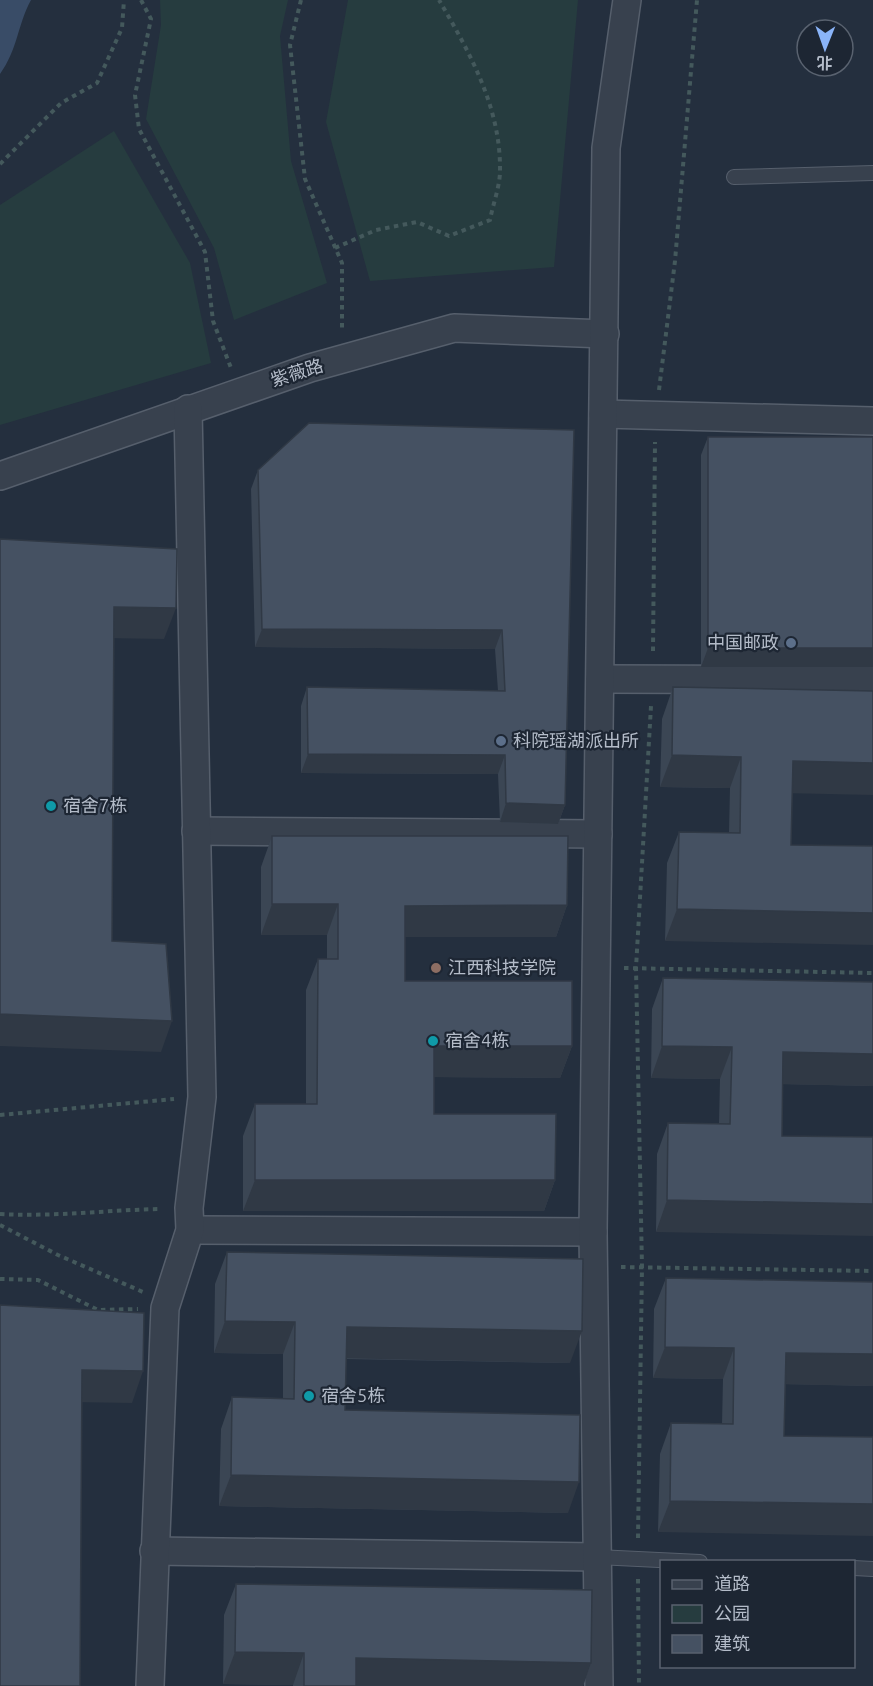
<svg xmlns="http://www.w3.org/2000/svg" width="873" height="1686" font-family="Ubuntu,'Noto Sans SC',sans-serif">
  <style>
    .green { fill: #263c3f }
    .water { fill: #394c67 }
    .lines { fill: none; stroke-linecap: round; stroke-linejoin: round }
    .service-casing { stroke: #565f6c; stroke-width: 16 }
    .minor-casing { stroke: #565f6c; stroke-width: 30 }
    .path { stroke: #44595c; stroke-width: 4; stroke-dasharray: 4.5 4.5; stroke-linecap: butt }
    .service { stroke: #38414e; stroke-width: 14 }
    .minor { stroke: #38414e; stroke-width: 27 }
    .wall { fill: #3b4654 }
    .shaded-wall { fill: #303945 }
    .building { fill: #455162; stroke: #303945; stroke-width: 1.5 }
    .service-dot { fill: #5c6f8a; stroke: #1d2633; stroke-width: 2 }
    .culture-dot { fill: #0f9aa8; stroke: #1d2633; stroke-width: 2 }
    .education-dot { fill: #8d6e63; stroke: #1d2633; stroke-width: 2 }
    .labels { text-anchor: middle; stroke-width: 4.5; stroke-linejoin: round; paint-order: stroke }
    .street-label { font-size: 18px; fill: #b4bcc9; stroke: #1d2633 }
    .poi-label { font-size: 18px; fill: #b4bcc9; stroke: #1d2633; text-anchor: start }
  </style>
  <rect width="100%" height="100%" fill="#242f3e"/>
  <g class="green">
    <polygon points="160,0 288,0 280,36 291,161 327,283 234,320 214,248 146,119 161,25"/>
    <polygon points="348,0 578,0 554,267 370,281 326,122"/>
    <polygon points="114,131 190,263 211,363 0,425 0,205"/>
  </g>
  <path class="water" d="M 0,0 L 31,0 C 17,26 18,49 0,74 Z"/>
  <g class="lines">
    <g class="service-casing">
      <g id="service">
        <polyline points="734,177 873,173"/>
        <polyline points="597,1557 700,1562"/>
        <polyline points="854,1568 873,1569"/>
      </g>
    </g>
    <g class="minor-casing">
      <g id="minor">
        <polyline points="603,414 873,421"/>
        <polyline points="0,476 310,368 454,328 605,334"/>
        <polyline points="600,679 873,680"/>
        <polyline points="196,831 598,834"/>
        <polyline points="190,1230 593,1232"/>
        <polyline points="154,1551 597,1557"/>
        <polyline points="150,1686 165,1308 190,1230 189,1208 202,1097 188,409"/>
        <polyline points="599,1686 593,1232 606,148 627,0"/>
      </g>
    </g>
    <g class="path">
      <polyline points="141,0 151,19 135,95 139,129 205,252 213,321 231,368"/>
      <polyline points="301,0 290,45 305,179 342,263 342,330"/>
      <polyline points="0,164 61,103 97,83 122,28 124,0"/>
      <path d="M 335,248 L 376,230 L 417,222 L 449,236 L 490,220 C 493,204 500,186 500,171 C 501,108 470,53 439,0"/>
      <polyline points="659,390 675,261 697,0"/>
      <polyline points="653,651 655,442"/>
      <polyline points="624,968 873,973"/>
      <polyline points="0,1115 174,1099"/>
      <path d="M 0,1214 C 54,1217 107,1210 161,1209"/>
      <polyline points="0,1225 58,1255 143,1292"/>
      <polyline points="621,1267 873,1271"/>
      <polyline points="0,1279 38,1280 98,1310 138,1309"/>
      <polyline points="638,1538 642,1267 636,968 651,706"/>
      <polyline points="638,1579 639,1686"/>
    </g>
    <use href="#service" class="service"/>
    <use href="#minor" class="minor"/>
  </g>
  <g class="wall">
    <polygon points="574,430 565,805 558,824 500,822 498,774 301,773 301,706 307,687 498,691 495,649 255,647 251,489 258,470"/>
    <polygon points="708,437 873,437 701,667 701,455"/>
    <polygon points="673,687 792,793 665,941 667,863 679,832 729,833 730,788 660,787 662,719"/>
    <polygon points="272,836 567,905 556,937 405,937 405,981 572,1046 560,1078 434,1077 434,1114 555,1180 544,1211 243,1211 243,1136 255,1104 306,1104 306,990 318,959 327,959 327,935 261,935 261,867"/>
    <polygon points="663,978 873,982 873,1086 783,1084 656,1232 657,1154 668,1123 719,1124 720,1079 651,1078 652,1009"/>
    <polygon points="227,1252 570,1363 346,1359 345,1410 568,1513 219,1506 221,1429 232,1397 283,1398 283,1354 214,1353 215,1284"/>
    <polygon points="666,1278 873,1282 873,1386 785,1384 658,1532 660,1454 671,1423 722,1424 723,1379 653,1378 654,1309"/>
    <polygon points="236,1584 591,1663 583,1686 293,1686 293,1685 223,1684 224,1615"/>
  </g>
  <g class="shaded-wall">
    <polygon points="114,607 176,608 164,639 103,638"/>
    <polygon points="262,629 502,630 495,649 255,647"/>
    <polygon points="708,648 873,648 873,667 701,667"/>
    <polygon points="308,754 505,755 498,774 301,773"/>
    <polygon points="672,755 741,757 730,788 660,787"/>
    <polygon points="793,761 873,763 873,795 781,793"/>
    <polygon points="506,803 565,805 558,824 500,822"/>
    <polygon points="272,904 338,904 327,935 261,935"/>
    <polygon points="567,905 556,937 394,937 405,906"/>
    <polygon points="677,909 873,913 873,945 665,941"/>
    <polygon points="0,1014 172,1021 161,1052 0,1046"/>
    <polygon points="434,1046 572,1046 560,1078 423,1077"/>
    <polygon points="662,1046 732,1047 720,1079 651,1078"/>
    <polygon points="783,1052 873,1054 873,1086 772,1084"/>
    <polygon points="255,1180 555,1180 544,1211 243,1211"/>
    <polygon points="667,1200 873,1204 873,1236 656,1232"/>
    <polygon points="225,1321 295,1322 283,1354 214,1353"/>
    <polygon points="347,1327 582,1331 570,1363 335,1358"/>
    <polygon points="665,1347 734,1348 723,1379 653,1378"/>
    <polygon points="786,1353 873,1354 873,1386 774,1384"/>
    <polygon points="82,1370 143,1371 132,1403 71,1402"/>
    <polygon points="231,1475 579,1482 568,1513 219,1506"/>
    <polygon points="670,1501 873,1504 873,1536 658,1532"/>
    <polygon points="235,1652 304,1653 293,1685 223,1684"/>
    <polygon points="356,1658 591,1663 583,1686 346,1686"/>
  </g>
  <g class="building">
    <polygon points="309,423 574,430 565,805 506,803 505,755 308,754 307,687 505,691 502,630 262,629 258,470"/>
    <rect x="708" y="437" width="165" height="211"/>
    <polygon points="0,539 177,549 176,608 114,607 112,941 166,944 172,1021 0,1014"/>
    <polygon points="673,687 873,691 873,763 793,761 791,845 873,846 873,913 677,909 679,832 740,833 741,757 672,755"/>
    <polygon points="272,836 568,836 567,905 405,906 405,981 572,981 572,1046 434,1046 434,1114 556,1114 555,1180 255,1180 255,1104 317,1104 318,959 338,959 338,904 272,904"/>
    <polygon points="663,978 873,982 873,1054 783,1052 782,1136 873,1137 873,1204 667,1200 668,1123 730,1124 732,1047 662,1046"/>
    <polygon points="227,1252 583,1259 582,1331 347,1327 345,1410 580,1415 579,1482 231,1475 232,1397 294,1399 295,1322 225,1321"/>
    <polygon points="666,1278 873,1282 873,1354 786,1353 784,1436 873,1437 873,1504 670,1501 671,1423 733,1424 734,1348 665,1347"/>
    <polygon points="0,1305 144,1313 143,1371 82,1370 80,1686 0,1686"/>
    <polygon points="236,1584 592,1590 591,1663 356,1658 356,1686 304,1686 304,1653 235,1652"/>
  </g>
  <g class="service-dot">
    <circle cx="791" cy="643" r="6"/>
    <circle cx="501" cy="741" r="6"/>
  </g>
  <g class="culture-dot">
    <circle cx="51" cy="806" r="6"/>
    <circle cx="433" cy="1041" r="6"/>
    <circle cx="309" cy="1396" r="6"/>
  </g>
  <circle class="education-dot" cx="436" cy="968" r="6"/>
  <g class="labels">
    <g class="street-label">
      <text transform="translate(297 373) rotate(-17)" y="6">紫薇路</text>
    </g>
    <g class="poi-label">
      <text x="779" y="649" text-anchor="end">中国邮政</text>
      <text x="513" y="747">科院瑶湖派出所</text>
      <text x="63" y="812">宿舍7栋</text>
      <text x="448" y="974">江西科技学院</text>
      <text x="445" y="1047">宿舍4栋</text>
      <text x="321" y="1402">宿舍5栋</text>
    </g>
  </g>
  <rect x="660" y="1560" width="195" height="108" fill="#1d2633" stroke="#59626f" stroke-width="1.5"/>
  <rect x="672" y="1580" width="30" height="9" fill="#38414e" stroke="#59626f" stroke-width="1.5"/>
  <text x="714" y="1590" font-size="18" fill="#b4bcc9">道路</text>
  <rect x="672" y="1605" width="30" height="18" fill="#263c3f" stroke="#59626f" stroke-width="1.5"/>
  <text x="714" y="1620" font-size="18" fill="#b4bcc9">公园</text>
  <rect x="672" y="1635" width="30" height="18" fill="#455162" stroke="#59626f" stroke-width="1.5"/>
  <text x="714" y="1650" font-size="18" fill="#b4bcc9">建筑</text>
  <g transform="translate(825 48) rotate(181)"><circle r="28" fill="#1d2633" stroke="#59626f" stroke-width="1.5"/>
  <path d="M0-4.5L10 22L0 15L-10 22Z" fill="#8ab4f8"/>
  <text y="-9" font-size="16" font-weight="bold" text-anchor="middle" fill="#b4bcc9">北</text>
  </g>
</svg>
